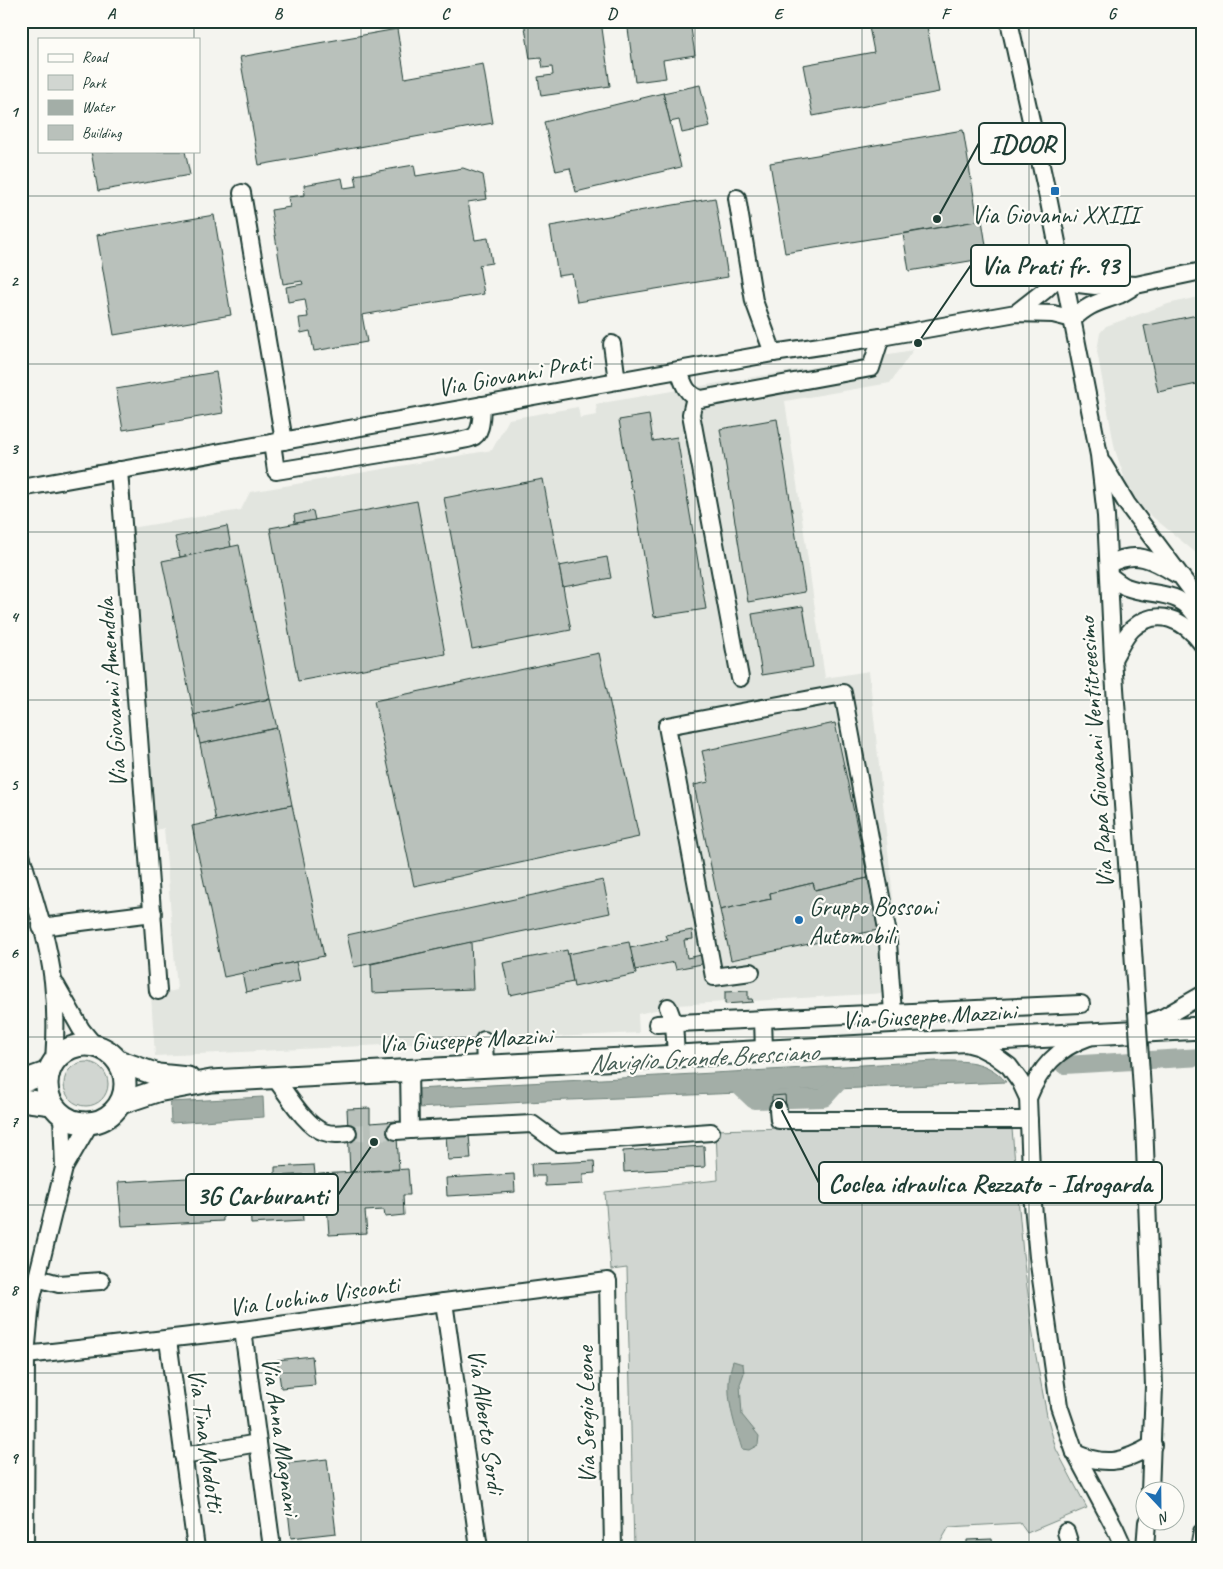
<svg xmlns="http://www.w3.org/2000/svg" width="1223" height="1569" font-family="Caveat,sans-serif">
  <style>
    .built { fill: #e2e5df }
    .green { fill: #d1d6d1; stroke: #788a82 }
    .water { fill: #a3aea7; stroke: #6e8179 }
    .lines { fill: none; stroke-linecap: round; stroke-linejoin: round }
    .canal { stroke: #a3aea7; stroke-width: 18 }
    .building { fill: #b9c1bb; stroke: #1f3d34 }
    .minor-tunnel { stroke: #c9cfca; stroke-width: 16; stroke-dasharray: 16 8; stroke-linecap: butt }
    .minor-casing { stroke: #1f3d34; stroke-width: 20 }
    .major-casing { stroke: #1f3d34; stroke-width: 25 }
    .minor { stroke: #fdfcf7; stroke-width: 16 }
    .major { stroke: #fdfcf7; stroke-width: 21 }
    .minor-bridge-casing { stroke: #1f3d34; stroke-width: 20; stroke-linecap: butt }
    .minor-bridge { stroke: #fdfcf7; stroke-width: 16 }
    .grid { fill: none; stroke: #1f3d34; stroke-width: 1; stroke-opacity: 0.55 }
    .poi-dot { fill: #1f6fb2; stroke: #fdfcf7; stroke-width: 2 }
    .labels { text-anchor: middle; stroke-width: 4.5; stroke-linejoin: round; paint-order: stroke }
    .poi-label { font-size: 25px; fill: #1f3d34; stroke: #fdfcf7 }
    .street-label { font-size: 25px; fill: #1f3d34; stroke: #fdfcf7 }
    .water-label { font-size: 26px; font-style: italic; fill: #475f56; stroke: #fdfcf7 }
    .leader { fill: none; stroke: #1f3d34; stroke-width: 2 }
    .callout-dot { fill: #1f3d34; stroke: #fdfcf7; stroke-width: 2 }
    .callout { fill: #fdfcf7; stroke: #1f3d34; stroke-width: 2 }
    .callout-label { font-size: 26px; text-anchor: middle; font-weight: bold; fill: #1f3d34 }
    .neatline { fill: none; stroke: #1f3d34; stroke-width: 2 }
    .grid-label { font-size: 16px; text-anchor: middle; font-weight: bold; fill: #1f3d34 }
  </style>
  <rect width="100%" height="100%" fill="#f4f4ef"/>
  <filter id="ink" filterUnits="userSpaceOnUse"><feTurbulence type="fractalNoise" baseFrequency=".02" numOctaves="2"/><feDisplacementMap in="SourceGraphic" scale="10" xChannelSelector="R" yChannelSelector="G"/><feConvolveMatrix kernelMatrix="1 2 1 2 8 2 1 2 1" color-interpolation-filters="sRGB"/></filter>
  <g filter="url(#ink)">
    <g class="built">
      <polygon points="1202,296 1202,558 1142,508 1127,485 1115,450 1097,351 1100,333 1106,326 1168,304"/>
      <polygon points="913,350 890,383 785,401 825,678 869,671 903,992 752,1001 752,999 748,999 747,991 725,992 725,1002 677,1005 638,1014 639,1033 155,1056 151,996 177,990 164,828 153,831 131,528 241,510 250,492 492,450 509,419 578,407 580,418 597,415 596,404"/>
    </g>
    <g class="green">
      <circle cx="86" cy="1084" r="22"/>
      <polygon points="939,1127 1012,1129 1023,1254 1035,1351 1047,1416 1056,1449 1087,1508 1027,1533 1020,1523 949,1527 937,1548 634,1548 627,1268 611,1270 605,1192 718,1180 716,1130 785,1128"/>
    </g>
    <g class="water">
      <path d="M 936,1061 C 963,1061 987,1059 1006,1082 L 545,1101 L 417,1108 L 416,1089 Z"/>
      <polygon points="263,1097 264,1117 171,1123 170,1102"/>
      <path d="M 733,1361 L 743,1364 L 744,1373 L 740,1384 L 742,1415 L 759,1436 L 758,1445 L 749,1450 L 742,1449 C 733,1419 723,1391 733,1361 Z"/>
    </g>
    <g class="lines">
      <g class="canal">
        <polyline points="1064,1065 1202,1057"/>
        <polyline points="735,1082 754,1100 824,1098 844,1076"/>
      </g>
    </g>
    <g class="building">
      <polygon points="524,21 601,21 610,86 541,96 538,77 553,75 552,67 543,68 541,58 530,59"/>
      <polygon points="627,21 690,21 695,55 663,60 666,78 635,82"/>
      <polygon points="901,21 926,21 939,92 813,116 803,65 874,52 869,27"/>
      <polygon points="397,29 405,78 483,64 493,123 259,165 240,57"/>
      <polygon points="700,85 710,127 682,133 679,120 670,122 663,93"/>
      <polygon points="663,93 681,167 576,192 570,168 556,171 544,122"/>
      <polygon points="963,130 978,221 785,253 770,163"/>
      <polygon points="91,151 185,151 190,175 98,191"/>
      <polygon points="414,165 416,176 463,168 483,175 487,199 468,202 475,240 488,238 492,263 479,265 484,294 362,315 367,342 314,351 310,331 301,333 299,318 308,317 305,299 288,302 286,287 303,284 302,281 283,284 271,210 290,207 288,197 305,195 304,185 342,178 344,188 357,186 355,175"/>
      <polygon points="715,198 728,277 577,302 572,274 558,276 550,226"/>
      <polygon points="214,215 231,315 114,335 97,235"/>
      <polygon points="982,220 988,258 909,271 903,234"/>
      <polygon points="1202,314 1202,383 1158,392 1144,326"/>
      <polygon points="216,372 223,413 123,430 116,389"/>
      <polygon points="649,415 653,441 677,437 706,609 654,617 633,489 631,489 619,420"/>
      <polygon points="777,419 805,592 748,602 720,429"/>
      <polygon points="543,479 571,630 472,649 444,498"/>
      <polygon points="417,501 445,654 298,681 270,528"/>
      <polygon points="313,511 315,520 295,523 294,515"/>
      <polygon points="227,526 231,547 180,557 175,537"/>
      <polygon points="239,545 270,699 194,715 162,561"/>
      <polygon points="607,557 611,578 563,587 559,566"/>
      <polygon points="803,606 813,667 762,675 752,614"/>
      <polygon points="599,653 639,837 414,886 374,701"/>
      <polygon points="270,699 277,728 200,744 194,715"/>
      <polygon points="835,723 868,878 815,890 813,883 770,893 771,899 720,910 694,785 709,782 702,751"/>
      <polygon points="277,728 292,805 216,821 200,744"/>
      <polygon points="292,805 324,956 224,977 192,826"/>
      <polygon points="868,878 878,930 731,960 720,910 771,899 770,893 813,883 815,890"/>
      <polygon points="603,880 610,913 354,967 347,935"/>
      <polygon points="692,930 693,939 684,940 687,958 706,954 707,963 676,969 674,962 635,970 630,948 668,940 666,935"/>
      <polygon points="471,942 473,989 372,993 371,964"/>
      <polygon points="629,942 636,974 574,987 568,954"/>
      <polygon points="567,950 573,982 510,995 503,963"/>
      <polygon points="296,962 300,981 246,992 242,973"/>
      <polygon points="748,991 748,999 752,999 753,1002 725,1004 725,992"/>
      <polygon points="785,1095 786,1109 772,1109 772,1096"/>
      <polygon points="370,1108 370,1123 396,1121 399,1169 350,1172 347,1109"/>
      <polygon points="469,1135 471,1159 448,1160 446,1136"/>
      <polygon points="704,1146 705,1167 624,1172 623,1151"/>
      <polygon points="594,1161 595,1173 583,1174 583,1184 545,1186 545,1176 532,1176 531,1164"/>
      <polygon points="314,1165 315,1174 275,1176 275,1167"/>
      <polygon points="408,1169 410,1195 403,1195 404,1215 385,1217 384,1210 365,1211 367,1233 329,1235 327,1204 302,1205 303,1221 251,1224 249,1178"/>
      <polygon points="514,1174 515,1192 447,1196 446,1178"/>
      <polygon points="222,1176 223,1221 122,1226 118,1182"/>
      <polygon points="312,1356 315,1385 281,1388 277,1360"/>
      <polygon points="327,1459 336,1533 291,1538 283,1464"/>
      <polygon points="992,1539 993,1548 967,1548 967,1540"/>
    </g>
    <g class="lines">
      <polyline class="minor-tunnel" points="348,1133 396,1131"/>
      <g class="minor-casing">
        <g id="minor">
          <polyline points="1009,21 1049,202 1099,455 1106,516 1113,659 1133,950"/>
          <polyline points="242,193 284,441"/>
          <polyline points="737,198 754,301 773,353"/>
          <polyline points="1063,273 1078,284 1095,286 1116,284 1136,285 1202,271"/>
          <polyline points="1016,313 1044,291 1063,273"/>
          <path d="M 1073,319 C 1090,303 1098,303 1119,295 C 1125,292 1131,288 1136,285"/>
          <polyline points="612,344 617,381"/>
          <path d="M 679,370 C 683,383 686,395 701,399 L 871,368 L 881,337"/>
          <polyline points="695,397 691,414 740,678"/>
          <path d="M 272,443 L 276,471 L 455,442 C 460,440 466,440 471,438 C 483,434 481,415 482,405"/>
          <polyline points="1103,464 1127,504 1192,591 1196,599 1202,623"/>
          <polyline points="119,470 158,991"/>
          <polyline points="21,488 773,353 881,337 1016,313 1053,314 1073,319"/>
          <path d="M 1109,564 C 1136,550 1152,559 1176,574"/>
          <path d="M 1110,576 C 1115,580 1120,584 1126,587 C 1156,598 1180,587 1200,622"/>
          <path d="M 1113,659 C 1119,649 1124,637 1132,629 C 1157,606 1185,620 1202,644"/>
          <path d="M 21,855 C 33,896 48,938 53,981 C 56,1008 56,1035 54,1062"/>
          <polyline points="41,927 153,913"/>
          <polyline points="751,972 714,977 667,726 843,693 887,929 893,1013"/>
          <polyline points="56,985 81,1029 94,1045"/>
          <polyline points="668,1007 674,1023 676,1055"/>
          <polyline points="763,1019 764,1051"/>
          <polyline points="657,1024 1081,1004"/>
          <polyline points="1137,1027 1164,1017 1202,995"/>
          <polyline points="484,1040 485,1066"/>
          <polyline points="966,1043 977,1046 994,1055 1009,1066 1020,1081 1028,1098 1032,1194 1038,1257 1059,1406 1075,1453 1115,1528 1124,1548"/>
          <path d="M 274,1077 C 287,1093 305,1126 324,1132 C 332,1135 340,1134 348,1133"/>
          <path d="M 1028,1098 C 1040,1068 1057,1048 1089,1037"/>
          <polyline points="778,1109 779,1120 1029,1120"/>
          <polyline points="62,1115 64,1168"/>
          <polyline points="1144,1121 1154,1386 1150,1492"/>
          <polyline points="410,1130 532,1124 558,1143 711,1132"/>
          <polyline points="396,1131 410,1130 409,1069"/>
          <polyline points="37,1278 59,1284 101,1281"/>
          <polyline points="444,1302 479,1548"/>
          <polyline points="243,1330 272,1548"/>
          <polyline points="168,1340 196,1548"/>
          <polyline points="26,1355 243,1330 444,1302 608,1281 613,1548"/>
          <path d="M 1075,1453 C 1106,1467 1124,1462 1153,1445"/>
          <polyline points="183,1456 258,1443"/>
          <polyline points="1066,1532 1071,1548"/>
          <polyline points="25,1548 26,1355 31,1302 64,1168 90,1123"/>
          <polyline points="1145,1548 1147,1522"/>
          <polyline points="1199,1548 1202,1532"/>
        </g>
      </g>
      <g class="major-casing">
        <g id="major">
          <circle cx="86" cy="1084" r="39"/>
          <polyline points="118,1061 158,1075 188,1078"/>
          <polyline points="21,1082 49,1072"/>
          <polyline points="21,1100 52,1104"/>
          <polyline points="121,1103 157,1091 211,1081 1202,1028"/>
        </g>
      </g>
      <use href="#minor" class="minor"/>
      <use href="#major" class="major"/>
      <g class="minor-bridge-casing">
        <polyline id="minor-bridge" points="1133,950 1144,1121"/>
      </g>
      <use href="#minor-bridge" class="minor-bridge"/>
    </g>
  </g>
  <path class="grid" d="M 194,21 L 194,39M 361,21 L 361,1548M 528,21 L 528,1548M 695,21 L 695,1548M 862,21 L 862,1548M 1029,21 L 1029,1548M 194,151 L 194,1548M 21,196 L 1202,196M 21,364 L 1202,364M 21,532 L 1202,532M 21,700 L 1202,700M 21,869 L 1202,869M 21,1037 L 1202,1037M 21,1205 L 1202,1205M 21,1373 L 1202,1373"/>
  <g class="poi-dot">
    <rect x="1050" y="186" width="10" height="10" rx="2.5"/>
    <circle cx="799" cy="920" r="5"/>
  </g>
  <g class="labels">
    <g class="poi-label">
      <text x="1055" y="223">Via Giovanni XXIII</text>
      <text x="809" y="915" text-anchor="start">Gruppo Bossoni<tspan x="809" dy="29">Automobili</tspan></text>
    </g>
    <g class="street-label">
      <text transform="translate(514 374) rotate(-10)" y="9">Via Giovanni Prati</text>
      <text transform="translate(111 693) rotate(-94)" y="9">Via Giovanni Amendola</text>
      <text transform="translate(1095 753) rotate(-94)" y="9">Via Papa Giovanni Ventitreesimo</text>
      <text transform="translate(929 1015) rotate(-3)" y="9">Via Giuseppe Mazzini</text>
      <text transform="translate(465 1039) rotate(-3)" y="9">Via Giuseppe Mazzini</text>
      <text transform="translate(314 1295) rotate(-8)" y="9">Via Luchino Visconti</text>
      <text transform="translate(585 1415) rotate(-91)" y="9">Via Sergio Leone</text>
      <text transform="translate(487 1421) rotate(82)" y="9">Via Alberto Sordi</text>
      <text transform="translate(282 1436) rotate(82)" y="9">Via Anna Magnani</text>
      <text transform="translate(207 1440) rotate(82)" y="9">Via Tina Modotti</text>
    </g>
    <g class="water-label">
      <text transform="translate(703 1057) rotate(-3)" y="9">Naviglio Grande Bresciano</text>
    </g>
  </g>
  <path class="leader" d="M937 219L979 143M918 343L971 265M779 1105L819 1183M374 1142L338 1195"/>
  <g class="callout-dot">
    <circle cx="937" cy="219" r="5"/>
    <circle cx="918" cy="343" r="5"/>
    <circle cx="779" cy="1105" r="5"/>
    <circle cx="374" cy="1142" r="5"/>
  </g>
  <g class="callout">
    <rect x="979" y="123" width="86" height="41" rx="5"/>
    <rect x="971" y="245" width="159" height="41" rx="5"/>
    <rect x="819" y="1162" width="343" height="41" rx="5"/>
    <rect x="186" y="1174" width="152" height="41" rx="5"/>
  </g>
  <g class="callout-label">
    <text x="1022" y="153">IDOOR</text>
    <text x="1050" y="274">Via Prati fr. 93</text>
    <text x="990" y="1192">Coclea idraulica Rezzato - Idrogarda</text>
    <text x="262" y="1204">3G Carburanti</text>
  </g>
  <rect width="1223" height="1569" fill="none" stroke="#fdfcf7" stroke-width="55"/>
  <rect x="38" y="38" width="162" height="115" fill="#fdfcf7" stroke="#a4b0a9"/>
  <rect x="48" y="54" width="25" height="8" fill="#fdfcf7" stroke="#a4b0a9"/>
  <text x="82" y="62" font-size="15" fill="#1f3d34">Road</text>
  <rect x="48" y="75" width="25" height="15" fill="#d1d6d1" stroke="#a4b0a9"/>
  <text x="82" y="88" font-size="15" fill="#1f3d34">Park</text>
  <rect x="48" y="100" width="25" height="15" fill="#a3aea7" stroke="#a4b0a9"/>
  <text x="82" y="112" font-size="15" fill="#1f3d34">Water</text>
  <rect x="48" y="125" width="25" height="15" fill="#b9c1bb" stroke="#a4b0a9"/>
  <text x="82" y="138" font-size="15" fill="#1f3d34">Building</text>
  <g transform="translate(1160 1506) rotate(158)"><circle r="24" fill="#fdfcf7" stroke="#a4b0a9"/>
  <path d="M0-4L9 19L0 12L-9 19Z" fill="#1f6fb2"/>
  <text y="-8" font-size="14" font-weight="bold" text-anchor="middle" fill="#1f3d34">N</text>
  </g>
  <rect x="28" y="28" width="1168" height="1514" class="neatline"/>
  <g class="grid-label">
    <text x="111" y="19">A</text>
    <text x="278" y="19">B</text>
    <text x="445" y="19">C</text>
    <text x="612" y="19">D</text>
    <text x="778" y="19">E</text>
    <text x="945" y="19">F</text>
    <text x="1112" y="19">G</text>
    <text x="14" y="117">1</text>
    <text x="14" y="286">2</text>
    <text x="14" y="454">3</text>
    <text x="14" y="622">4</text>
    <text x="14" y="790">5</text>
    <text x="14" y="958">6</text>
    <text x="14" y="1127">7</text>
    <text x="14" y="1295">8</text>
    <text x="14" y="1463">9</text>
  </g>
</svg>
